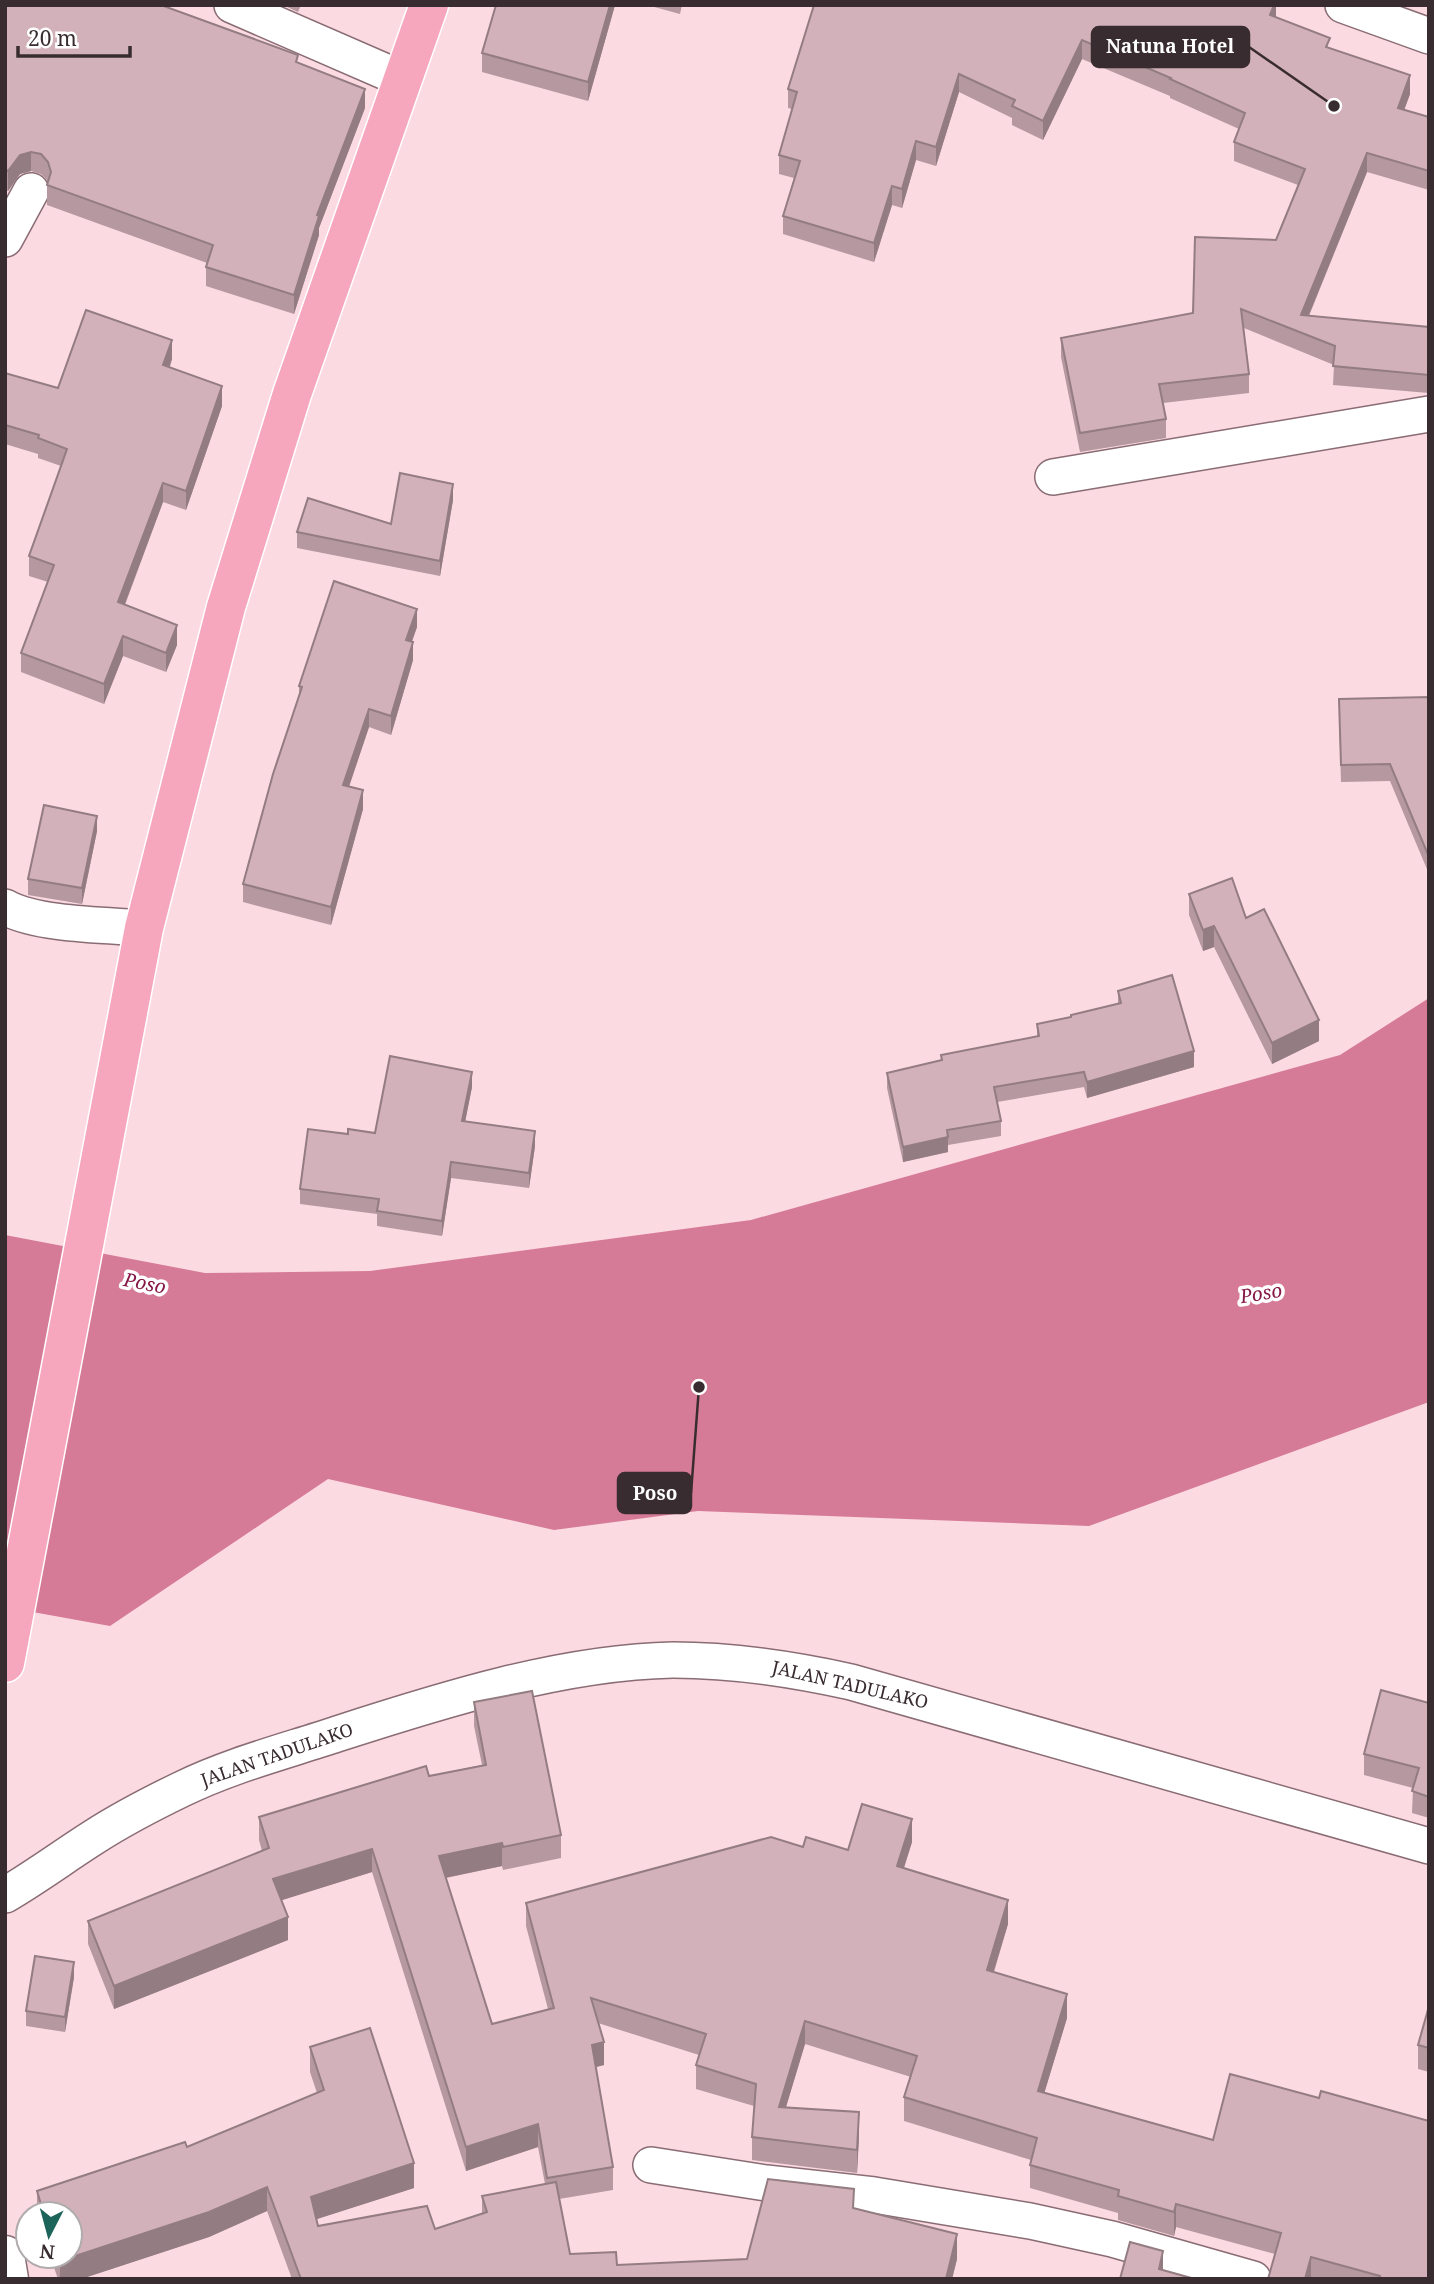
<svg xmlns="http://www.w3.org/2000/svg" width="1434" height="2284" font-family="'Noto Serif',serif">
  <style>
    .water { fill: #d67b97 }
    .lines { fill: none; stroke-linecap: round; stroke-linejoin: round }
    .street-casing { stroke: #896c74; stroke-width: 38 }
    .secondary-casing { stroke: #896c74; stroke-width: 41 }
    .highway-casing { stroke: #fff; stroke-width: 41 }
    .street { stroke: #fff; stroke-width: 35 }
    .secondary { stroke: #fff; stroke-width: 38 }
    .highway { stroke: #f6a6bd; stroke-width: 38 }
    .wall { fill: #b598a0 }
    .shaded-wall { fill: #937c82 }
    .building { fill: #d2b1ba; stroke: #937c82; stroke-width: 2 }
    .labels { text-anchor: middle; stroke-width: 7; stroke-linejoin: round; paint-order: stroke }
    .street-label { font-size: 18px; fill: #392c30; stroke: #fff }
    .water-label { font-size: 19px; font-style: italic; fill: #851846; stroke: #fff }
    .leader { fill: none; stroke: #392c30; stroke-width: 2.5 }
    .callout-dot { fill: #392c30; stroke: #fff; stroke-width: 2.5 }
    .callout { fill: #392c30; stroke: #392c30; stroke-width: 2.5 }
    .callout-label { font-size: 19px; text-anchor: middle; font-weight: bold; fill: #fff }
  </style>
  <rect width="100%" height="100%" fill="#fcdae2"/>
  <polygon class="water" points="1429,998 1429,1402 1089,1526 698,1511 554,1530 328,1479 110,1626 5,1607 5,1235 205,1273 370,1271 751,1220 1340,1055"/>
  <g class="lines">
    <g class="street-casing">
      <g id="street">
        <polyline points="232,5 402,79"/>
        <polyline points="1343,5 1429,36"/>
        <polyline points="5,239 31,191"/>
        <polyline points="1053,477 1429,414"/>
        <path d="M 5,907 C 37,925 106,925 144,928"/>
        <path d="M 5,1895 C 36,1877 64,1856 94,1837 C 122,1819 153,1803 182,1789 C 231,1765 286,1751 337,1734 C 442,1700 563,1662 673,1660 C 734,1660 792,1669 851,1682 L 1429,1846"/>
        <polyline points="651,2165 766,2183 874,2195 1030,2221 1112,2239 1253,2279"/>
      </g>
    </g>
    <g class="secondary-casing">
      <polyline id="secondary" points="5,2255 9,2279"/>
    </g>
    <g class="highway-casing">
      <polyline id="highway" points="5,1663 144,928 226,607 292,394 429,5"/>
    </g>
    <use href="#street" class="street"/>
    <use href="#secondary" class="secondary"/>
    <use href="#highway" class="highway"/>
  </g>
  <g class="wall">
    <polygon points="5,5 298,63 365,108 319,228 319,235 294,314 206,286 206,267 207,263 47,205 47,185 48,181 41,174 31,171 20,174 8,191 5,190"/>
    <polygon points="283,5 301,5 298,12"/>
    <polygon points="496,5 615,5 588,101 482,72 482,53"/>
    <polygon points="647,5 682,5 680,14"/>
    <polygon points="1276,5 1276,17 1410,94 1404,110 1429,117 1429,190 1367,172 1309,316 1429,327 1429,393 1333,385 1334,365 1244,328 1249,374 1249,393 1163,403 1166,419 1166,438 1080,452 1061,357 1061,338 1193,313 1276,240 1298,185 1234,161 1234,142 1239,129 1170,98 1170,96 1082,59 1043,140 1012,125 1012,118 959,92 936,166 916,160 902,208 892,205 874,262 783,234 783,216 794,178 779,174 779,155 792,109 788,108 788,89"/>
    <polygon points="172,359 170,367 222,406 186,510 163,502 125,605 177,645 166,672 123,656 104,704 21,672 21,653 48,582 29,576 29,556 61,466 38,458 38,454 5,444 5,373 58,388"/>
    <polygon points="453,500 440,576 297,548 297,532 391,524"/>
    <polygon points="417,627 412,641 413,660 391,735 369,727 349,787 363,809 331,925 243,902 243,884 299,697 299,686"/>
    <polygon points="1429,697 1429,874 1390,781 1341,782 1339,717"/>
    <polygon points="97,831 82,904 28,895 28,879"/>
    <polygon points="1189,894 1246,918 1319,1041 1272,1064 1214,947 1203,951 1189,915"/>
    <polygon points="1118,991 1194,1067 1087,1098 1084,1087 997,1102 1001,1121 1001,1136 948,1145 948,1152 903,1162 887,1088 887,1073 941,1060 941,1055 1037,1037 1037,1024 1071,1018 1118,1004"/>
    <polygon points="472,1087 465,1122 535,1146 529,1188 451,1178 442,1236 377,1226 377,1214 300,1204 300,1189 348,1134 375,1133"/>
    <polygon points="474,1702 561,1835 561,1858 503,1870 502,1866 446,1878 492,2024 548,2009 526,1926 526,1903 803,1847 848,1850 912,1842 904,1868 1008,1924 994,1972 1067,2018 1044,2093 1429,2279 1268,2279 1275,2254 1176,2227 1174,2236 1118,2220 1118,2213 1030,2188 1030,2165 1031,2160 904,2121 904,2097 911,2077 805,2044 786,2107 859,2136 857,2173 752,2160 752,2137 754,2106 696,2089 696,2065 699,2055 598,2023 604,2065 596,2067 613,2167 613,2190 559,2199 570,2254 617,2265 747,2259 854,2209 957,2259 952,2279 292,2279 267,2211 209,2237 81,2279 58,2279 50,2256 70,2256 70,2214 37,2214 37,2191 187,2147 317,2093 310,2072 310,2047 414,2188 316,2219 318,2226 435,2229 482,2214 482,2196 545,2184 538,2147 466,2171 372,1872 281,1900 288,1940 114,2009 88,1944 88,1921 262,1851 259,1840 259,1817 429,1776 482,1765 474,1726"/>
    <polygon points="1429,1703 1429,1818 1412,1813 1413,1788 1364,1775 1364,1754"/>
    <polygon points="74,1977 65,2032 26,2026 26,2011"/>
    <polygon points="1429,2006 1429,2072 1418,2069 1418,2045"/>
  </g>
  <g class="shaded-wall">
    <polygon points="610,5 615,5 588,101 588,82"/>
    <polygon points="1274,5 1276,5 1276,20 1270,15"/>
    <polygon points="1082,40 1082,59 1043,140 1043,121"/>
    <polygon points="959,74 959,92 936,166 936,147"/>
    <polygon points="1410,75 1410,94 1398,127 1398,108"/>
    <polygon points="365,89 365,108 319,228 319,235 294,314 294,295 317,215"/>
    <polygon points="916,141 916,160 902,208 902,189"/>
    <polygon points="31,152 31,171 20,174 8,191 8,171 20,155"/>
    <polygon points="1367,153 1367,172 1301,334 1301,315"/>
    <polygon points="892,186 892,205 874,262 874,243"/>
    <polygon points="172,340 172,359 163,384 163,365"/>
    <polygon points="222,386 222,406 186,510 186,491"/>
    <polygon points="163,483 163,502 118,622 118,602"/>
    <polygon points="453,484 453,500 440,576 440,561"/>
    <polygon points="417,609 417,627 406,658 406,640"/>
    <polygon points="177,625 177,645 166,672 166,653"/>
    <polygon points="123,636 123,656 104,704 104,684"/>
    <polygon points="413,642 413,660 391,735 391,716"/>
    <polygon points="369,709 369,727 343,804 343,785"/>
    <polygon points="363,790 363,809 331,925 331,907"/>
    <polygon points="97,816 97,831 82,904 82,888"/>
    <polygon points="1214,926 1214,947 1203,951 1203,930"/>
    <polygon points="1319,1020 1319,1041 1272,1064 1272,1043"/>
    <polygon points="1194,1051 1194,1067 1087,1098 1087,1082"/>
    <polygon points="472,1072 472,1087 462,1137 462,1121"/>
    <polygon points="535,1131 535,1146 529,1188 529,1173"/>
    <polygon points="948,1137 948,1152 903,1162 903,1147"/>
    <polygon points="451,1162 451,1178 442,1236 442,1221"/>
    <polygon points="912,1819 912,1842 897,1889 897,1866"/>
    <polygon points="502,1843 502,1866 439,1879 439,1856"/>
    <polygon points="372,1849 372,1872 273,1903 273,1879"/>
    <polygon points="1008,1900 1008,1924 987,1993 987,1970"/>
    <polygon points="288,1917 288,1940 114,2009 114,1986"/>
    <polygon points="74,1962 74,1977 65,2032 65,2017"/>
    <polygon points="1067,1994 1067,2018 1038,2114 1038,2091"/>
    <polygon points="805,2021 805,2044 779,2130 779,2107"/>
    <polygon points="604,2042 604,2065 592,2068 592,2045"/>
    <polygon points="859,2112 859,2136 857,2173 857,2150"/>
    <polygon points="538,2124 538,2147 466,2171 466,2147"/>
    <polygon points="414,2163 414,2188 311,2221 311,2197"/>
    <polygon points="267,2187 267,2211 209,2237 81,2279 60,2279 60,2261"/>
    <polygon points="1176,2204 1176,2227 1174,2236 1174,2212"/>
    <polygon points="957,2234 957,2259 952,2279 946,2279"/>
    <polygon points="1163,2251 1163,2274 1159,2269"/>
    <polygon points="1311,2257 1311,2279 1305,2279"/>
  </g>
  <g class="building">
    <polygon points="5,5 161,5 298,55 296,62 365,89 317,215 319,216 294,295 206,267 213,245 47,185 51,172 48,162 41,154 31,152 20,155 8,171 5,170"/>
    <polygon points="496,5 610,5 588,82 482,53"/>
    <polygon points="814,5 1274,5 1270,15 1330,38 1326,47 1410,75 1398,108 1429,117 1429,171 1367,153 1301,315 1429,327 1429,375 1333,366 1335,346 1241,309 1249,374 1159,384 1166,419 1080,433 1061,338 1193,313 1195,237 1276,240 1305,169 1234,142 1245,113 1170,79 1171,78 1082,40 1043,121 1012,106 1015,100 959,74 936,147 916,141 902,189 892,186 874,243 783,216 800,161 779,155 797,92 788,89"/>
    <polygon points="86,310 172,340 163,365 222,386 186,491 163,483 118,602 177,625 166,653 123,636 104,684 21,653 54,565 29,556 67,449 38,438 39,435 5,425 5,373 58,388"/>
    <polygon points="400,473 453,484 440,561 297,532 308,498 391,524"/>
    <polygon points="334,581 417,609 406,640 413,642 391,716 369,709 343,785 363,790 331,907 243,884 273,774 302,687 299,686"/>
    <polygon points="1429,697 1429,857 1390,764 1341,765 1339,699"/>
    <polygon points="44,805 97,816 82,888 28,879"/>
    <polygon points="1232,878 1246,918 1264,909 1319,1020 1272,1043 1214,926 1203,930 1189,894"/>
    <polygon points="1172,975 1194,1051 1087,1082 1084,1072 994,1087 1001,1121 947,1130 948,1137 903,1147 887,1073 942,1060 941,1055 1039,1036 1037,1024 1071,1017 1071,1015 1121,1003 1118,991"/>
    <polygon points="390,1056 472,1072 462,1121 535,1131 529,1173 451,1162 442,1221 377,1211 379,1199 300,1189 308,1129 348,1134 348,1129 375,1133"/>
    <polygon points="1381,1690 1429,1703 1429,1797 1412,1791 1419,1768 1364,1754"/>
    <polygon points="532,1691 561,1835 503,1847 502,1843 439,1856 492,2024 554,2008 526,1903 771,1837 803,1847 806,1837 848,1850 862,1804 912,1819 897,1866 1008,1900 987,1970 1067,1994 1038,2091 1213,2140 1230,2074 1319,2098 1321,2091 1429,2121 1429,2279 1379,2279 1380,2276 1311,2257 1305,2279 1268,2279 1281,2233 1176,2204 1174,2212 1118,2196 1119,2190 1030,2165 1037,2138 904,2097 917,2056 805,2021 779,2107 859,2112 857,2150 752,2137 756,2084 696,2065 706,2034 591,1998 604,2042 592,2045 613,2167 547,2178 538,2124 466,2147 372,1849 273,1879 288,1917 114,1986 88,1921 269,1848 259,1817 426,1766 429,1776 486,1765 474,1702"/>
    <polygon points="35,1956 74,1962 65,2017 26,2011"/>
    <polygon points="1429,2006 1429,2048 1418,2045"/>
    <polygon points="370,2028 414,2163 311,2197 318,2226 427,2206 435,2229 487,2212 482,2196 556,2182 570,2254 616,2252 617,2265 747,2259 768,2179 854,2189 853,2208 957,2234 946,2279 301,2279 267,2187 209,2212 60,2261 58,2256 70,2256 70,2214 44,2214 37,2191 185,2142 187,2147 324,2090 310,2047"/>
    <polygon points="1130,2242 1163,2251 1159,2269 1195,2279 1120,2279"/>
  </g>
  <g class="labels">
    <g class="street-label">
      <text transform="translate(850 1685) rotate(13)" y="6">JALAN TADULAKO</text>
      <text transform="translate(277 1755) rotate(-19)" y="6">JALAN TADULAKO</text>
    </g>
    <g class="water-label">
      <text transform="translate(145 1283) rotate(11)" y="7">Poso</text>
      <text transform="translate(1261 1293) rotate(-9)" y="7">Poso</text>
    </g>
  </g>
  <path class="leader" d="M1334 106L1249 47M699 1387L691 1493"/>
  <g class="callout-dot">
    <circle cx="1334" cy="106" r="7"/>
    <circle cx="699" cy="1387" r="7"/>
  </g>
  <g class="callout">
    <rect x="1092" y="27" width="157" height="40" rx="7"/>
    <rect x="618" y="1473" width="73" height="40" rx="7"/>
  </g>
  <g class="callout-label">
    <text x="1170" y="53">Natuna Hotel</text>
    <text x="655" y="1500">Poso</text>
  </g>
  <rect width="1434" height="2284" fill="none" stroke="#392c30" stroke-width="14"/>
  <g transform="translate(49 2235) rotate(186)"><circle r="33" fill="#ffffff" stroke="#b0abac" stroke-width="2"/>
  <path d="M0-5L12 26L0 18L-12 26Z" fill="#1d655a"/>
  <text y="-10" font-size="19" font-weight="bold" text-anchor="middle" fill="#392c30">N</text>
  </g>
  <path d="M18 46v10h112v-10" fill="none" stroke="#392c30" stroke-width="3.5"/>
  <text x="28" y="46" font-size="21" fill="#392c30" stroke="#ffffff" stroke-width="5" paint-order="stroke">20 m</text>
</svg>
